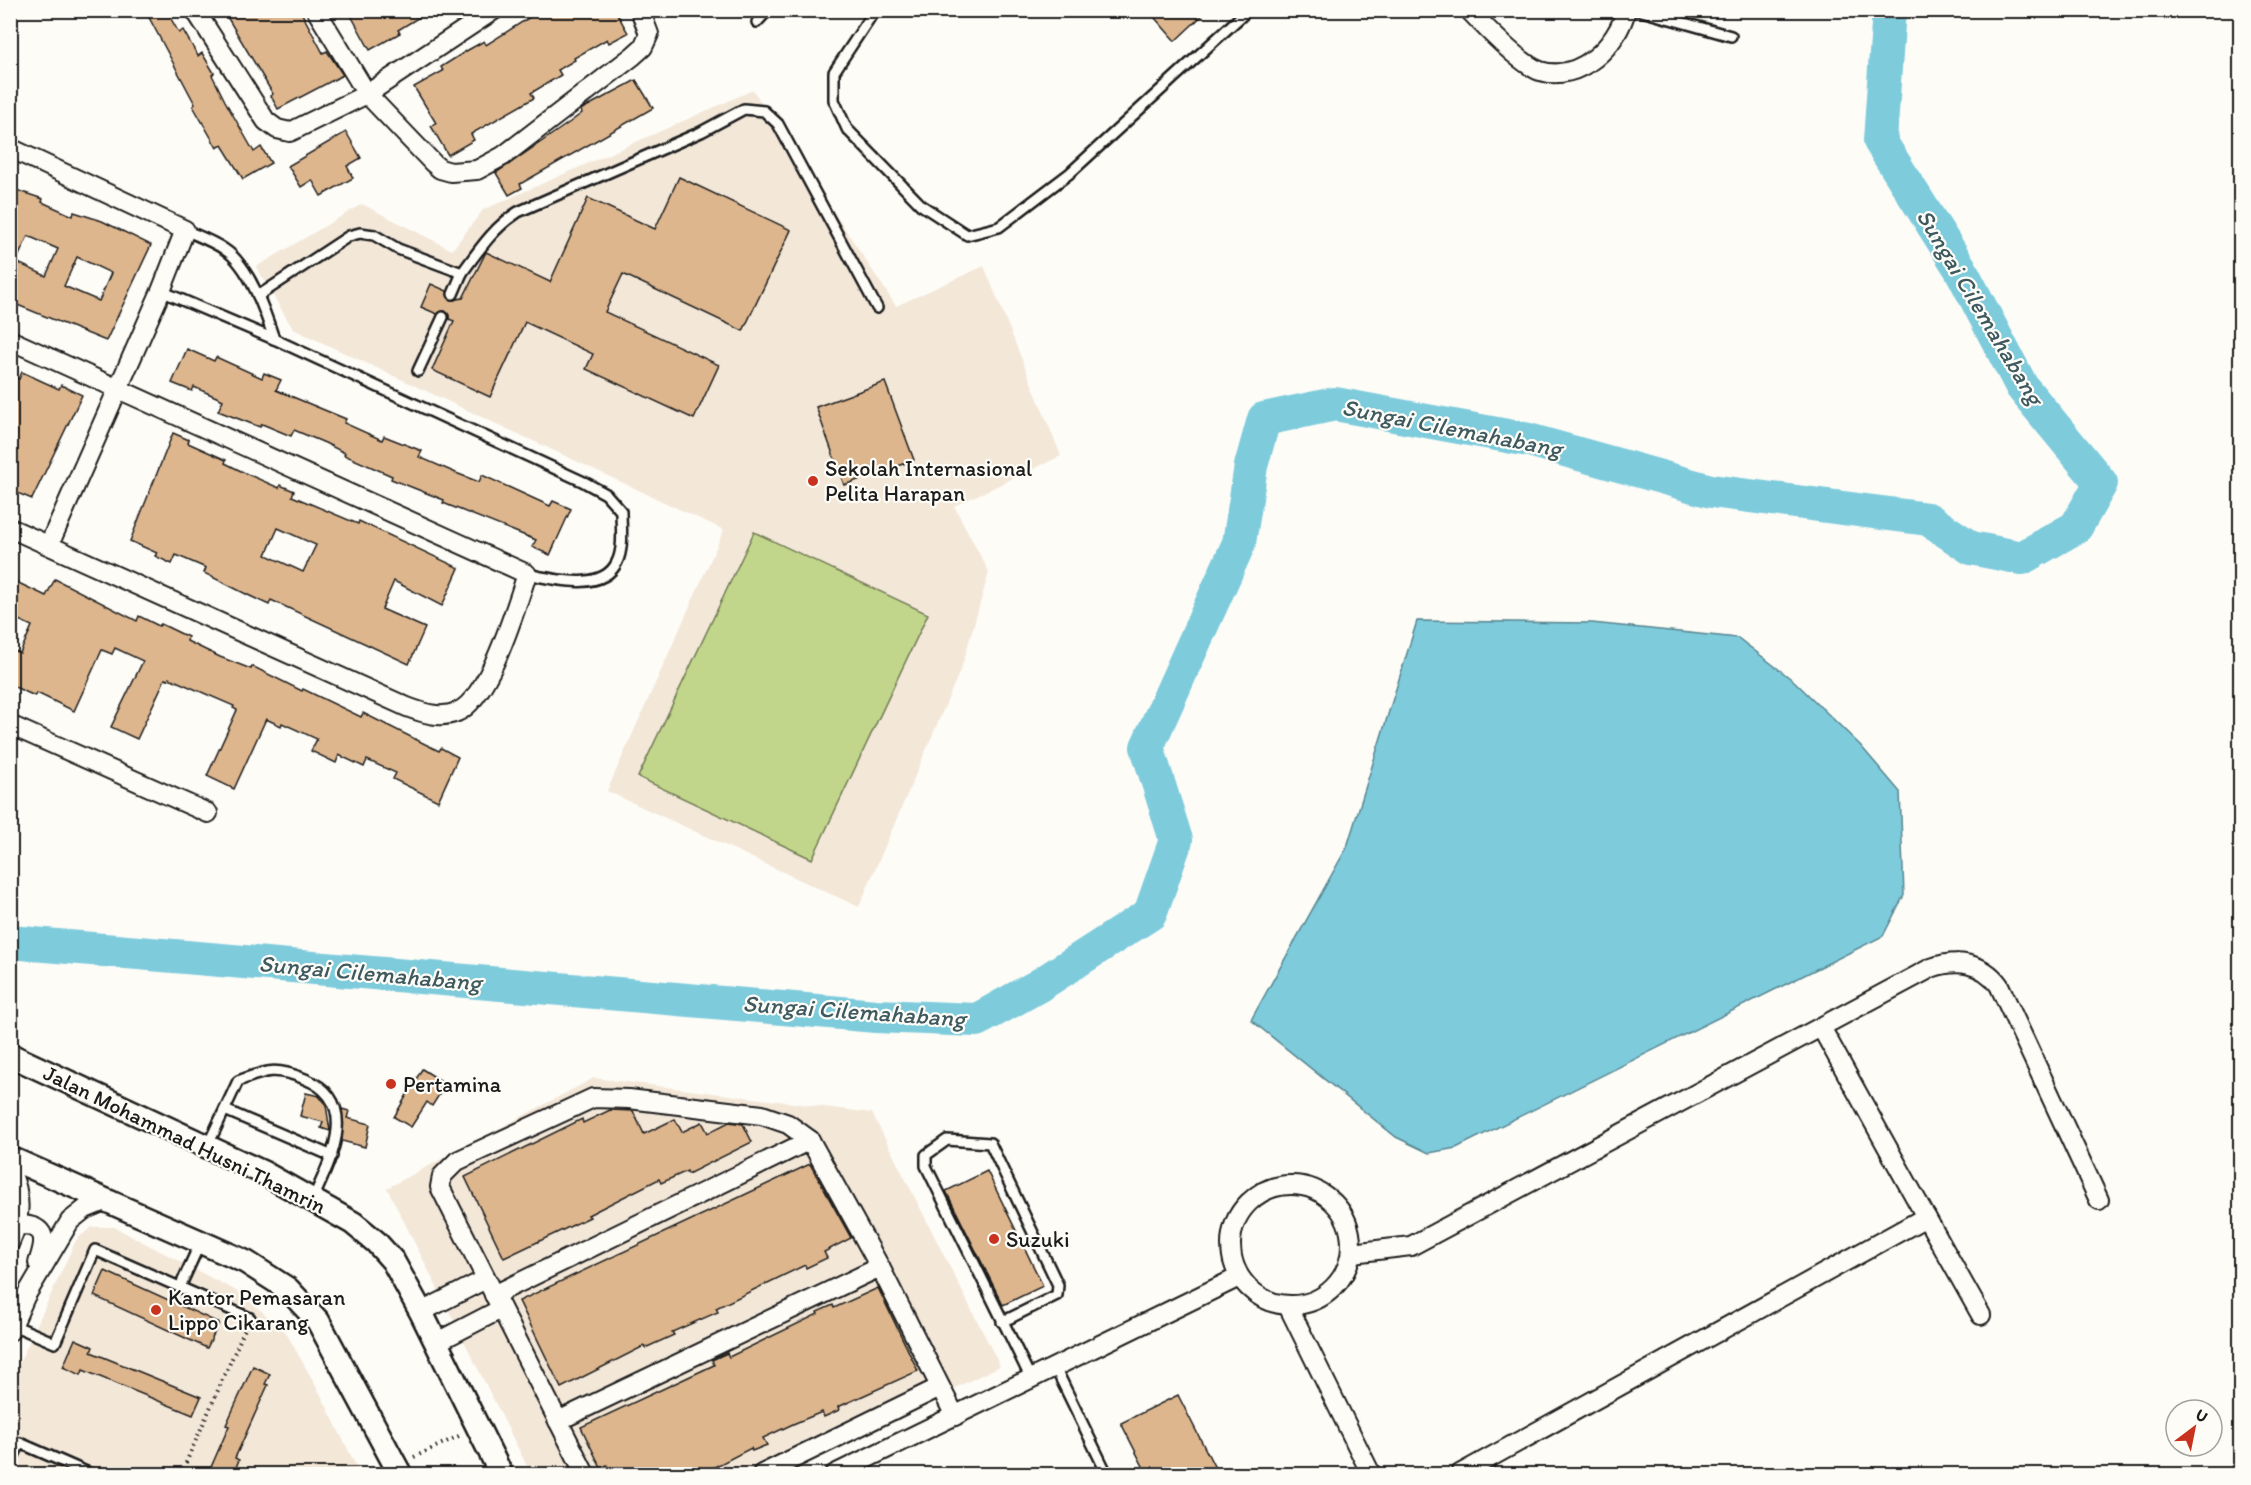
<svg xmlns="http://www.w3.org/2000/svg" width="2251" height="1485" font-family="Itim,sans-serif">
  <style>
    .built { fill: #f3e7d8 }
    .green { fill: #c2d68b; stroke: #6f7954; stroke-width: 1.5 }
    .water { fill: #7ecbdc; stroke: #57858f; stroke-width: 1.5 }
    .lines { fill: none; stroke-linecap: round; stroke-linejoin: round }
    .river { stroke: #7ecbdc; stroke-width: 34 }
    .building { fill: #ddb68e; stroke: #1c1c1c; stroke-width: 1.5; fill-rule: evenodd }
    .service-casing { stroke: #1c1c1c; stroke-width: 14 }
    .minor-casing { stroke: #1c1c1c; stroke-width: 22 }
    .tertiary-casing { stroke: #1c1c1c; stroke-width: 27 }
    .path { stroke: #1c1c1c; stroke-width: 4; stroke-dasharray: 1.5 4.5; stroke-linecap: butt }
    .service { stroke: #fdfcf7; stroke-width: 9 }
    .minor { stroke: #fdfcf7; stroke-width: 18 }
    .tertiary { stroke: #fdfcf7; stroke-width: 22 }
    .poi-dot { fill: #c8321e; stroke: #fdfcf7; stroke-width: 2 }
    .labels { text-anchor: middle; stroke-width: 4.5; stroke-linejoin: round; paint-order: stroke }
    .poi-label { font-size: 22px; fill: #1c1c1c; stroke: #fdfcf7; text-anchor: start }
    .street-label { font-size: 22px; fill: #1c1c1c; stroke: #fdfcf7 }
    .water-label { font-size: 24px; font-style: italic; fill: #3e595f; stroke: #fdfcf7 }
  </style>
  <rect width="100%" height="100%" fill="#fdfcf7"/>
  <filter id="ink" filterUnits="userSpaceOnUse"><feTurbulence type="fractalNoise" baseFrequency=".0167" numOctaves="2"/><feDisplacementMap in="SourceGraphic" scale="12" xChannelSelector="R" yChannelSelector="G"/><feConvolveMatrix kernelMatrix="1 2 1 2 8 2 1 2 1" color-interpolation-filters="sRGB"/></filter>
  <g filter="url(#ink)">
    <g class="built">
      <polygon points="753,90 896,306 984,266 1061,456 954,506 989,572 962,666 859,907 607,791 724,530 293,329 256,267 362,204 452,250 483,210"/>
      <polygon points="594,1078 872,1113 1000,1366 779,1474 531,1474 387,1188"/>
      <polygon points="92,1227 114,1227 240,1293 285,1331 322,1397 360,1474 11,1474 11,1381 76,1240"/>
    </g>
    <polygon class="green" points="754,532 928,614 812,859 638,777"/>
    <polygon class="water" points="1417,621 1592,623 1738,638 1794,681 1860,745 1900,792 1904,895 1883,936 1456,1148 1429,1153 1396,1137 1251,1020 1347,847"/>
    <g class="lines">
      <polyline class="river" points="10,942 876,1016 977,1020 1038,986 1150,914 1176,840 1147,747 1239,543 1251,466 1264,419 1335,404 1529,440 1711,491 1928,519 1971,548 2022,558 2076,527 2101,483 2022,387 1960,268 1880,141 1889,10"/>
    </g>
    <g class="building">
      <polygon points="145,10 166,10 179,33 183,30 198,56 202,53 214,73 212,75 225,101 254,152 261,147 271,163 243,179 222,145 217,148 193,106 195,104"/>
      <polygon points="223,10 300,10 323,53 327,51 343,75 278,109 271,96 273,94"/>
      <polygon points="348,10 431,10 398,30 400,33 370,50"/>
      <polygon points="541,10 615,10 628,33 609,43 607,39 574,58 575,60 558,70 561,75 531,93 534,98 471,134 474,140 448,155 431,126 436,123 414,87 443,71 441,67 468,50 484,41 486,45"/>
      <polygon points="1148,10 1208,10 1175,41"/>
      <polygon points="636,80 653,108 520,184 522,188 509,195 496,173 570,122 582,113 581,110 584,108"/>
      <polygon points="346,132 361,158 347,166 353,178 321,196 312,180 301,187 288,166"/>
      <polygon points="679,177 791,230 743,331 623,274 605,312 719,365 694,419 586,369 593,354 525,322 490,397 432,370 454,321 449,319 445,311 437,314 421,307 431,284 447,291 450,300 463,298 486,252 550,282 588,198 655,229"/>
      <path d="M 10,188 L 43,199 L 42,202 L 73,216 L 74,212 L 102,221 L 151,245 L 106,341 L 10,302 ZM 28,236 L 58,249 L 46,276 L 16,262 ZM 77,257 L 111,273 L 99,301 L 64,286 Z"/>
      <polygon points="187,349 214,361 216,357 262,378 264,373 281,380 276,390 346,419 344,423 382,440 384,436 422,451 419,457 456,473 479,482 482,475 550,506 553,501 571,509 550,555 532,547 536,540 443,503 444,500 391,479 392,476 344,455 345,453 325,443 294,430 291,436 262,424 260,427 218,411 223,400 194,387 192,391 172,383"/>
      <polygon points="22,372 59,389 61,385 82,395 32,499 10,490 10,376 19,379"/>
      <polygon points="885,382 914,460 844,485 816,407"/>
      <path d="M 173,433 L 189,440 L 188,443 L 226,460 L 225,463 L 247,474 L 279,488 L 280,485 L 294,491 L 292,496 L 358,524 L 359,521 L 459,568 L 442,606 L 394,581 L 382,609 L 425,628 L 409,664 L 271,600 L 269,605 L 250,596 L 204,573 L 206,568 L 176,555 L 172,564 L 155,556 L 157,553 L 130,541 ZM 278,528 L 316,545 L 303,572 L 266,555 Z"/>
      <polygon points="10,579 46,596 55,579 137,621 139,616 159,626 161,624 188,637 187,641 220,657 251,669 252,666 302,691 303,689 361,717 363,713 439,751 441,748 458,757 438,801 393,779 396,773 367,760 364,767 339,755 336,763 311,751 317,739 282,723 281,726 266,719 234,789 207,776 237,710 233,708 234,706 169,678 168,680 165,679 137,739 111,727 143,661 115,648 112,654 102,650 74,711 37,693 35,696 10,685 10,649 20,653 32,626 10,616"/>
      <polygon points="422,1069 446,1084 432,1106 427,1102 411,1127 394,1117"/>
      <polygon points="306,1093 319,1096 326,1105 330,1131 321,1128 323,1122 300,1116"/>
      <polygon points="342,1109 349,1111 347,1118 370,1124 365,1147 342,1141"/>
      <polygon points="610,1110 633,1111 644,1134 675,1119 682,1132 702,1122 708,1133 729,1122 743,1124 752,1142 688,1174 687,1171 661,1183 659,1179 588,1215 590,1217 504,1258 465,1177 582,1119 583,1123"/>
      <polygon points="810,1164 851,1238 824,1252 827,1258 806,1268 805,1265 716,1308 718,1312 672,1332 674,1335 645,1348 644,1346 561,1388 519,1301"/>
      <polygon points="987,1171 1043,1286 1003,1305 946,1191"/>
      <polygon points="105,1271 219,1323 207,1348 94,1296"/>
      <polygon points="878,1288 918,1371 838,1407 839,1410 824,1417 822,1412 793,1424 763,1438 767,1445 752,1451 751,1448 701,1474 612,1474 607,1465 601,1468 581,1427 714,1365 712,1360 727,1353 729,1357 818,1314 817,1312 833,1305 834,1308"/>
      <polygon points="75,1339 93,1347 91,1352 201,1397 193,1415 83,1370 81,1375 63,1367"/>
      <polygon points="253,1366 270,1374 265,1384 268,1385 235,1458 239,1460 233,1474 208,1474 229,1426 226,1425"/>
      <polygon points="1178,1395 1218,1474 1147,1474 1121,1423"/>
    </g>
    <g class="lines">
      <g class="service-casing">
        <g id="service">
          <polyline points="875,10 834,72 834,100 847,129 921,205 967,235 999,227 1070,173 1248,10"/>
          <polyline points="1638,10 1731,36"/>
          <polyline points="757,22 768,10"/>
          <path d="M 185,230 C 198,236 212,241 224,249 C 249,265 265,311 274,339 L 584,482 L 606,494 L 621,511 C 621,527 624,548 617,562 C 603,593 552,579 527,574"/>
          <polyline points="161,291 274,339"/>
          <polyline points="453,294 462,273"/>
          <path d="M 258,296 L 349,236 L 360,233 L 374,235 L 398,249 L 462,273 C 479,250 493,228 518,212 L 701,132 L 744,109 L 764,111 L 778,124 L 877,308"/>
          <polyline points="418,371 443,317"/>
          <polyline points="225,1110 332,1156"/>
          <path d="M 208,1145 L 238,1081 C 267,1070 276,1067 305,1079 C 361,1101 331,1159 313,1199"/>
          <polyline points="180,1287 200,1243"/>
          <path d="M 1002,1322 L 1057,1295 L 1058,1285 L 990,1143 L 947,1140 L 926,1155 L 926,1166 C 961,1237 997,1308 1031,1379"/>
          <polyline points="13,1325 55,1343 95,1250 250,1318"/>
          <polyline points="1055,1367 1107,1474"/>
          <polyline points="10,1464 20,1443 91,1474"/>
        </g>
      </g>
      <g class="minor-casing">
        <g id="minor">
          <polyline points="195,10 266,121 277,129 290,132 367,94 494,10"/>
          <polyline points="316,10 367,94 433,163 440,169 451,172 477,170 503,156 633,56 643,47 649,34 640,10"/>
          <path d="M 1469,10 C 1484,26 1520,64 1540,71 C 1579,83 1618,45 1626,10"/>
          <polyline points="10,148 185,230 161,291 49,545"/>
          <path d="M 10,340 L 527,574 C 516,607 489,699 457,712 C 440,719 423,713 407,707 L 10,528"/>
          <polyline points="10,725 208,813"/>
          <path d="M 10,1171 C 22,1194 21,1219 10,1242"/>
          <circle cx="1291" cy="1245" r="60"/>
          <polyline points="1926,1217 1981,1315"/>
          <path d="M 18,1225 C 48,1225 46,1240 38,1263"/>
          <path d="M 1352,1253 L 1411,1246 L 1931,968 C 1956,959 1982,962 1999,985 L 2099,1200"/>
          <polyline points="494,1295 810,1140"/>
          <polyline points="1288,1306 1371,1474"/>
          <polyline points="421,1312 486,1279"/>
          <polyline points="10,1331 25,1297 70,1221 85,1209 107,1200"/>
          <polyline points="437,1342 501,1309"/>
          <polyline points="558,1421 880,1267"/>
          <polyline points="585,1474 440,1187 442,1176 457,1161 593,1098 629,1099 762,1115 788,1124 810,1140 880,1267 955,1416"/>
          <polyline points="762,1474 940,1387"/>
          <polyline points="835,1474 1239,1277"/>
          <polyline points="1460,1474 1926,1217 1822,1029"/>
        </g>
      </g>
      <g class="tertiary-casing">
        <g id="tertiary">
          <polyline points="10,1055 264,1173 353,1223 376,1242 393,1261 421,1312 501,1474"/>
          <polyline points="10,1158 246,1262 288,1289 318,1321 400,1474"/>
        </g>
      </g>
      <g class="path">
        <polyline points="414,1457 461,1435"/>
        <polyline points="181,1474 245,1329"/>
      </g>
      <use href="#service" class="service"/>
      <use href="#minor" class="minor"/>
      <use href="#tertiary" class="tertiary"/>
    </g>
  </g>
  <g class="poi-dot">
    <circle cx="813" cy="481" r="6"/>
    <circle cx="391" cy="1084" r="6"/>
    <circle cx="994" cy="1239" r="6"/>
    <circle cx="156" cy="1310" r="6"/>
  </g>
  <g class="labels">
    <g class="poi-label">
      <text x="825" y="476">Sekolah Internasional<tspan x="825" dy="25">Pelita Harapan</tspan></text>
      <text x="403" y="1092">Pertamina</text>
      <text x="1006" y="1247">Suzuki</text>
      <text x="168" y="1305">Kantor Pemasaran<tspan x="168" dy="25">Lippo Cikarang</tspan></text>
    </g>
    <g class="street-label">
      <text transform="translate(185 1139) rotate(26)" y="8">Jalan Mohammad Husni Thamrin</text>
    </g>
    <g class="water-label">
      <text transform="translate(1980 307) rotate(59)" y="8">Sungai Cilemahabang</text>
      <text transform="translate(1452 428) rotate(11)" y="8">Sungai Cilemahabang</text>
      <text transform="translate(370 973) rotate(5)" y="8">Sungai Cilemahabang</text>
      <text transform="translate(854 1011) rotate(4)" y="8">Sungai Cilemahabang</text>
    </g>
  </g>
  <rect width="2251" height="1485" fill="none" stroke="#fdfcf7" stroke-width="36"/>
  <rect x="18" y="18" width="2215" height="1449" fill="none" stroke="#1c1c1c" stroke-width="2" filter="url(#ink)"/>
  <g transform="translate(2194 1428) rotate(32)"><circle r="28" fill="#fdfcf7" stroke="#a3a29f" stroke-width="1.5"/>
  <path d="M0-4.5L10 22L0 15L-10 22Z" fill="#c8321e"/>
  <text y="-9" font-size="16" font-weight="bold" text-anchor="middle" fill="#1c1c1c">U</text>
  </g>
</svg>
